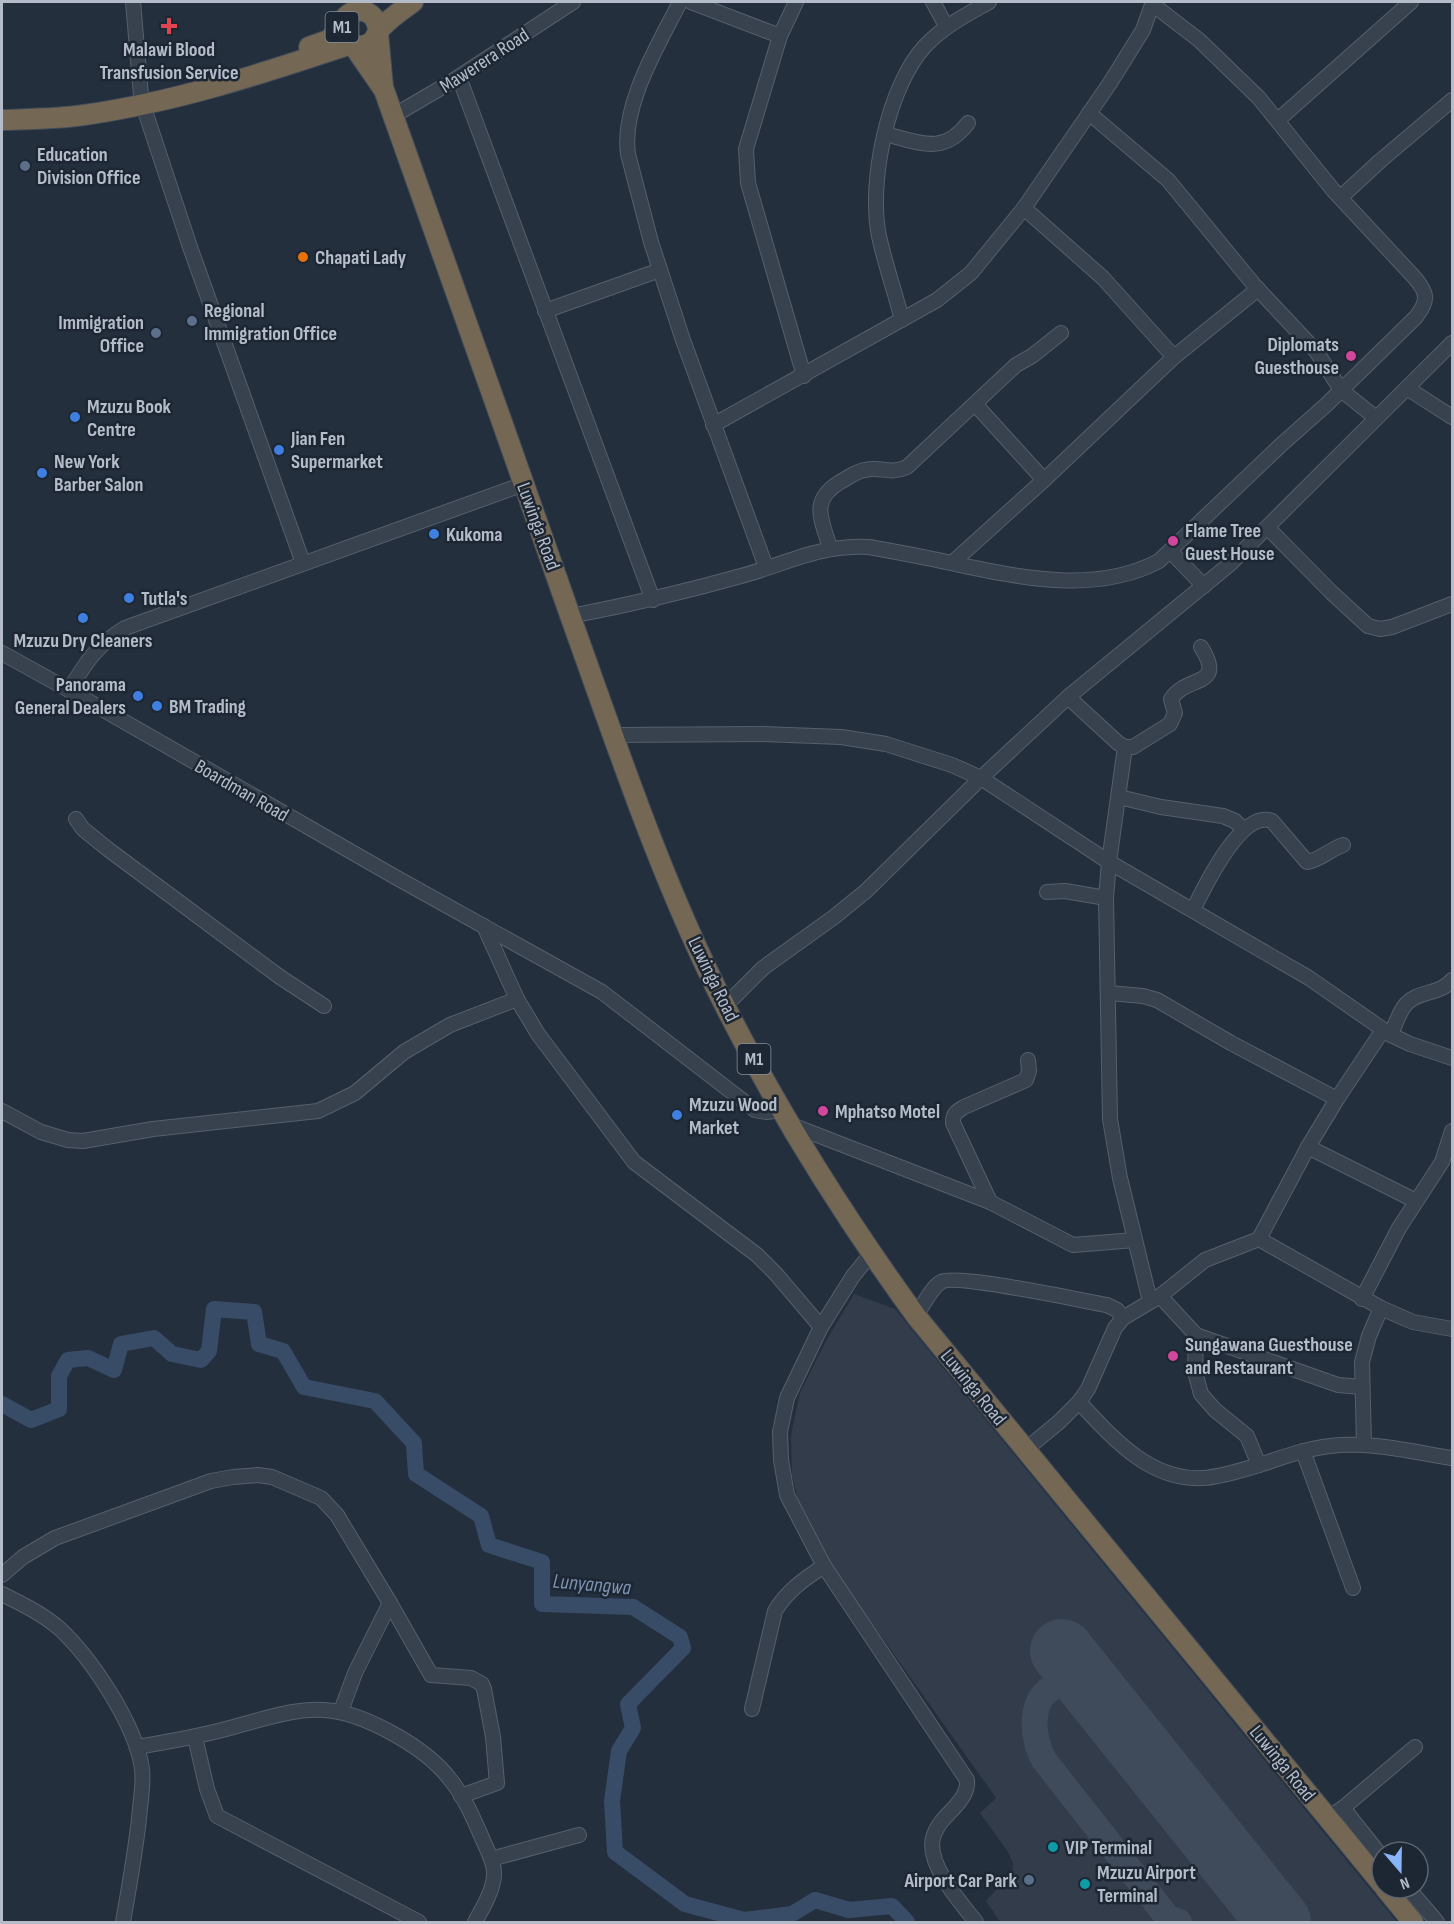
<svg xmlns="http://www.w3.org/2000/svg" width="1454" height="1924" font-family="'Sofia Sans Condensed',sans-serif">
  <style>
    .airport { fill: #323c4b }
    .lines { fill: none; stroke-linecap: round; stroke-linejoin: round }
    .river { stroke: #394c67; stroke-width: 16 }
    .taxiway { stroke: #3f4a5a; stroke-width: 26 }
    .runway { stroke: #3f4a5a; stroke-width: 64 }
    .minor-casing { stroke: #565f6c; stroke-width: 16 }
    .highway-casing { stroke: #434c59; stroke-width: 22 }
    .minor { stroke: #38414e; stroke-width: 14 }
    .highway { stroke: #746855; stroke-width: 20 }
    .health-dot { fill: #e0444e; stroke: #1d2633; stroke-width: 2 }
    .service-dot { fill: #5c6f8a; stroke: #1d2633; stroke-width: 2 }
    .food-dot { fill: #e8710a; stroke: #1d2633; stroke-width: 2 }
    .hotel-dot { fill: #d1479c; stroke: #1d2633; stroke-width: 2 }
    .shop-dot { fill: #3f7fe0; stroke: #1d2633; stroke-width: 2 }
    .culture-dot { fill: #0f9aa8; stroke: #1d2633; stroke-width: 2 }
    .labels { text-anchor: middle; stroke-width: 5; stroke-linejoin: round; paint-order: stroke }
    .shield { fill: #1d2633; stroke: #878f9c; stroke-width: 1.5 }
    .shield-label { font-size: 18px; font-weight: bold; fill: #b4bcc9 }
    .poi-label { font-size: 20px; font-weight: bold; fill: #b4bcc9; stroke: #1d2633; text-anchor: start }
    .street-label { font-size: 20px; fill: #b4bcc9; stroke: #1d2633 }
    .water-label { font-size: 21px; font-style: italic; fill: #7c92b1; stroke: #1d2633 }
  </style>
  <rect width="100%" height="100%" fill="#242f3e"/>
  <polygon class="airport" points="854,1294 895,1309 1397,1922 1000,1922 986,1901 1012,1872 1013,1863 1008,1852 980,1813 996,1798 820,1550 799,1504 792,1476 791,1435 800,1393 826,1341"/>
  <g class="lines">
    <polyline class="river" points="2,1404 31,1420 59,1409 59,1376 68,1360 88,1358 114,1370 121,1344 154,1338 172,1354 201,1360 209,1351 214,1309 254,1312 259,1344 283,1351 304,1387 375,1401 414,1443 416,1474 481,1516 489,1545 542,1562 542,1604 633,1607 680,1637 683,1648 628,1704 633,1728 619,1751 612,1801 615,1852 685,1904 744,1920 792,1914 815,1900 849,1910 892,1906 907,1922"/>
    <g class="taxiway">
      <path d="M 1094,1691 C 1083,1687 1069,1682 1057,1686 C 1027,1695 1032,1740 1044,1760 L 1168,1918 L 1179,1922"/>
      <polyline points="1254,1891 1257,1904 1254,1922"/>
    </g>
    <polyline class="runway" points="1062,1651 1279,1922"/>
    <g class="minor-casing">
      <g id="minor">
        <polyline points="133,2 141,95"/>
        <path d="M 680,2 C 659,44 621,105 628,154 L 651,242 L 683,340 L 766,567"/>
        <polyline points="691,2 780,36"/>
        <polyline points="796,2 780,36 746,149 748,183 804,376"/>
        <polyline points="933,2 946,26"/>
        <polyline points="459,77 653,600"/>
        <polyline points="143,105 190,247 303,563"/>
        <polyline points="1089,113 1168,180 1255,286 1316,351 1341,390 1376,418"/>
        <polyline points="393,116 451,82 573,2"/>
        <polyline points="1278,120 1411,2"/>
        <path d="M 885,134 C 919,142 943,156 968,123"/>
        <polyline points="1341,197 1380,161 1452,100"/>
        <polyline points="1024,208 1103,278 1174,357"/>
        <polyline points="545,311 660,270"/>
        <path d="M 902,320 C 895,292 885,264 879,236 C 868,182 888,86 925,46 C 944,26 966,15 989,2"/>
        <polyline points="1407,388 1452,417"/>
        <polyline points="975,404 1044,480"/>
        <polyline points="713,425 937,300 971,273 1024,208 1110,83 1143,30 1153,2"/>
        <polyline points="1268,528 1332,593 1368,626 1380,629 1392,627 1452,604"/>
        <path d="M 830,548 C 822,520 809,501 840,482 C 848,478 856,471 865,470 C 881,466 889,475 907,467 L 1016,365 L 1032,356 L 1061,333"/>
        <polyline points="1170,551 1204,586"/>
        <polyline points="952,563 1044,480 1174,357 1258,289"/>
        <path d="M 571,616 C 628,605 684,592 741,576 C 789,563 817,545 869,547 C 897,552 924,557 951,563 C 1018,577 1095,595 1159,561 L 1282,444 L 1326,405 L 1416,317 C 1429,300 1428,293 1414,277 L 1333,190 L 1259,98 L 1199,40 L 1152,4"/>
        <polyline points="2,653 69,690 397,878 602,992 755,1110 766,1112 781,1110"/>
        <path d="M 69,690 C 87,661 96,646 125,628 L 524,484"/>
        <path d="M 1068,697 L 1118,743 L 1125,747 L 1133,747 L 1170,724 L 1175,713 L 1171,699 C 1186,675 1227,688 1201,647"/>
        <polyline points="613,735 763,734 841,737 886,744 952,765 981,778 1109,862 1309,978 1391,1035 1410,1044 1452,1058"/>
        <polyline points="1125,747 1109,862 1106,898 1110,1119 1120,1178 1150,1301"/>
        <polyline points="1119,797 1161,807 1223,816 1235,821 1243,829"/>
        <polyline points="76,819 83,829 109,850 280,977 324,1006"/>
        <polyline points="1047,892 1065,891 1106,898"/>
        <path d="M 1193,910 C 1204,888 1241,809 1272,821 L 1307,862 C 1318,861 1331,849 1343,845"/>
        <polyline points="484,926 517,999 538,1034 634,1162 757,1255 776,1274 821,1327"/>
        <polyline points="1109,993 1143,996 1157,1000 1231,1043 1337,1099"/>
        <polyline points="725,1006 763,968 834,917 866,891 981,778 1068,697 1230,564 1452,343"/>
        <path d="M 1391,1035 C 1395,1025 1399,1012 1406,1004 C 1419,990 1440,995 1452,980"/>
        <polyline points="2,1111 41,1132 68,1140 83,1141 153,1129 318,1111 355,1093 404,1052 450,1025 517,999"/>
        <polyline points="789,1124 990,1202 1073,1245 1135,1240"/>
        <polyline points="1308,1147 1416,1201"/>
        <path d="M 990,1202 L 953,1123 C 953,1113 956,1112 964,1107 L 1026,1080 L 1029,1071 L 1028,1060"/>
        <polyline points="1259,1239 1308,1147 1337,1099 1383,1030"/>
        <path d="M 871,1254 L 853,1276 L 821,1327 L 787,1398 L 780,1432 L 781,1460 L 787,1495 L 824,1566 L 967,1780 C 968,1792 961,1800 954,1808 C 945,1817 936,1826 933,1838 C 926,1864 961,1903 976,1922"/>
        <polyline points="1160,1296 1196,1335 1338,1385 1362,1387"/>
        <polyline points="1362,1299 1399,1228 1442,1162 1452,1131"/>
        <path d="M 916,1316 C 923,1306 930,1289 941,1282 C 955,1273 1083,1301 1107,1305 L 1117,1310 L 1123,1318"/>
        <polyline points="1196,1335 1195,1372 1201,1394 1215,1410 1247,1436 1259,1465"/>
        <path d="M 1079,1402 C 1112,1437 1149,1481 1203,1478 C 1221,1477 1238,1471 1256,1466 C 1281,1458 1304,1449 1330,1446 C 1371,1441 1413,1452 1452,1458"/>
        <polyline points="1364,1445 1362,1362 1369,1336 1381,1308"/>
        <polyline points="1025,1450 1059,1422 1079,1402 1088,1389 1115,1328 1123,1318 1160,1296 1205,1260 1259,1239 1381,1308 1413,1322 1452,1329"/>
        <polyline points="1303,1451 1353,1588"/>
        <polyline points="2,1575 23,1557 55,1538 211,1481 233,1477 258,1475 272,1477 321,1498 337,1515 390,1603 355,1673 341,1711"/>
        <path d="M 2,1594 C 22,1604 43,1614 60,1629 C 92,1659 136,1725 142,1769 C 144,1785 140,1803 139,1819 C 135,1854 129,1888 123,1922"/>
        <polyline points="390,1603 431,1675 471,1678 482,1684 484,1689 493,1737 497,1783 461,1796"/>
        <path d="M 752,1709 L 775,1611 C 787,1591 804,1579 824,1566"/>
        <polyline points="195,1737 207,1789 217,1816 419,1922"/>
        <path d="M 137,1747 C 167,1742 196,1737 226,1729 C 257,1721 292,1708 324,1710 C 363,1712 425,1747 449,1778 C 464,1796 473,1817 482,1838 C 486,1848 494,1861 494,1872 C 495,1888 482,1909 475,1922"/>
        <polyline points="1343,1808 1415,1747"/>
        <polyline points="1337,1812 1343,1808 1382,1857"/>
        <polyline points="491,1859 579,1835"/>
        <polyline points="1408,1888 1437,1922"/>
      </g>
    </g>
    <g class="highway-casing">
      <g id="highway">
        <path d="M 378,30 C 376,2 339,7 342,30 C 344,44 359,50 370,43 C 376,39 376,33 381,28 C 390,18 402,10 413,2"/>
        <polyline points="378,33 383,87"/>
        <path d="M 353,45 L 384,90 C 447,265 509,442 571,618 C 618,749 662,882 725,1006 C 780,1115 845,1218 916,1316 L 1382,1884"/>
        <polyline points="309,47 329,40 343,24"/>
        <path d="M 2,120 C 29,119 57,119 84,115 C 176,102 264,73 351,44"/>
        <polyline points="1385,1888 1413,1922"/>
      </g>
    </g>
    <use href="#minor" class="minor"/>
    <use href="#highway" class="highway"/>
  </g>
  <path class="health-dot" d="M166 17h6v6h6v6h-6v6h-6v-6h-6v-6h6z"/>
  <g class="service-dot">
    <circle cx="25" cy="166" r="6"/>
    <circle cx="192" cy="321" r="6"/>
    <circle cx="156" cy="333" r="6"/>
    <circle cx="1029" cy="1880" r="6"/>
  </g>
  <circle class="food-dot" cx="303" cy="257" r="6"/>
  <g class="hotel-dot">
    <circle cx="1351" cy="356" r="6"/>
    <circle cx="1173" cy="541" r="6"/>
    <circle cx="823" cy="1111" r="6"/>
    <circle cx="1173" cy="1356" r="6"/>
  </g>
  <g class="shop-dot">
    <circle cx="75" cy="417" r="6"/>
    <circle cx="279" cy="450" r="6"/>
    <circle cx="42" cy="473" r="6"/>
    <circle cx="434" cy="534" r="6"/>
    <circle cx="129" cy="598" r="6"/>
    <circle cx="83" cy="618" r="6"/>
    <circle cx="138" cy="696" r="6"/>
    <circle cx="157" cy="706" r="6"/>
    <circle cx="677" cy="1115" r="6"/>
  </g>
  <g class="culture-dot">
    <circle cx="1053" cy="1847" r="6"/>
    <circle cx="1085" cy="1884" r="6"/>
  </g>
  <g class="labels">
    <g class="shield">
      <rect x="325.5" y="12" width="33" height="30" rx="4.5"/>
      <rect x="737.5" y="1044" width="33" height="30" rx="4.5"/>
    </g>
    <g class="shield-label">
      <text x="342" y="33">M1</text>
      <text x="754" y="1065">M1</text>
    </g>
    <g class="poi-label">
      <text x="169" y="56" text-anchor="middle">Malawi Blood<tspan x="169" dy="23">Transfusion Service</tspan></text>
      <text x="37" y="161">Education<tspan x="37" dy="23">Division Office</tspan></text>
      <text x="315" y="264">Chapati Lady</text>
      <text x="204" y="317">Regional<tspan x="204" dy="23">Immigration Office</tspan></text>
      <text x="144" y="329" text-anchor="end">Immigration<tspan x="144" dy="23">Office</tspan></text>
      <text x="1339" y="351" text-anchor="end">Diplomats<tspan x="1339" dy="23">Guesthouse</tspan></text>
      <text x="87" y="413">Mzuzu Book<tspan x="87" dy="23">Centre</tspan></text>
      <text x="291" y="445">Jian Fen<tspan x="291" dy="23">Supermarket</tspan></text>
      <text x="54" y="468">New York<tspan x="54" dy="23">Barber Salon</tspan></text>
      <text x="1185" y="537">Flame Tree<tspan x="1185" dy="23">Guest House</tspan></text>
      <text x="446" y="541">Kukoma</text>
      <text x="141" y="605">Tutla's</text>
      <text x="83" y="647" text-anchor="middle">Mzuzu Dry Cleaners</text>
      <text x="126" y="691" text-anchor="end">Panorama<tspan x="126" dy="23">General Dealers</tspan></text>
      <text x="169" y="713">BM Trading</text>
      <text x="689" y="1111">Mzuzu Wood<tspan x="689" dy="23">Market</tspan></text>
      <text x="835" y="1118">Mphatso Motel</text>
      <text x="1185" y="1351">Sungawana Guesthouse<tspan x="1185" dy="23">and Restaurant</tspan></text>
      <text x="1065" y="1854">VIP Terminal</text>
      <text x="1097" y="1879">Mzuzu Airport<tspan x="1097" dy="23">Terminal</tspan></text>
      <text x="1017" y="1887" text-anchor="end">Airport Car Park</text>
    </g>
    <g class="street-label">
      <text transform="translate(484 60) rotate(-33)" y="7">Mawerera Road</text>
      <text transform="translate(539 526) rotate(70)" y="7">Luwinga Road</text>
      <text transform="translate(242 790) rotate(30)" y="7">Boardman Road</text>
      <text transform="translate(714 979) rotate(64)" y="7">Luwinga Road</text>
      <text transform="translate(974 1387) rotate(51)" y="7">Luwinga Road</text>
      <text transform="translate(1283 1763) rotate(51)" y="7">Luwinga Road</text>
    </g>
    <g class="water-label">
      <text transform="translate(592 1584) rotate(5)" y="7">Lunyangwa</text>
    </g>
  </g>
  <rect width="1454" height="1924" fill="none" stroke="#b4bcc9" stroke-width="6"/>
  <g transform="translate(1400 1870) rotate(160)"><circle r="28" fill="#1d2633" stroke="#59626f" stroke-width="1.5"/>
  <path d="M0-4.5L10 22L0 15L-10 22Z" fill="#8ab4f8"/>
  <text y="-9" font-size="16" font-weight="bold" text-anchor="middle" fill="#b4bcc9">N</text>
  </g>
</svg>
